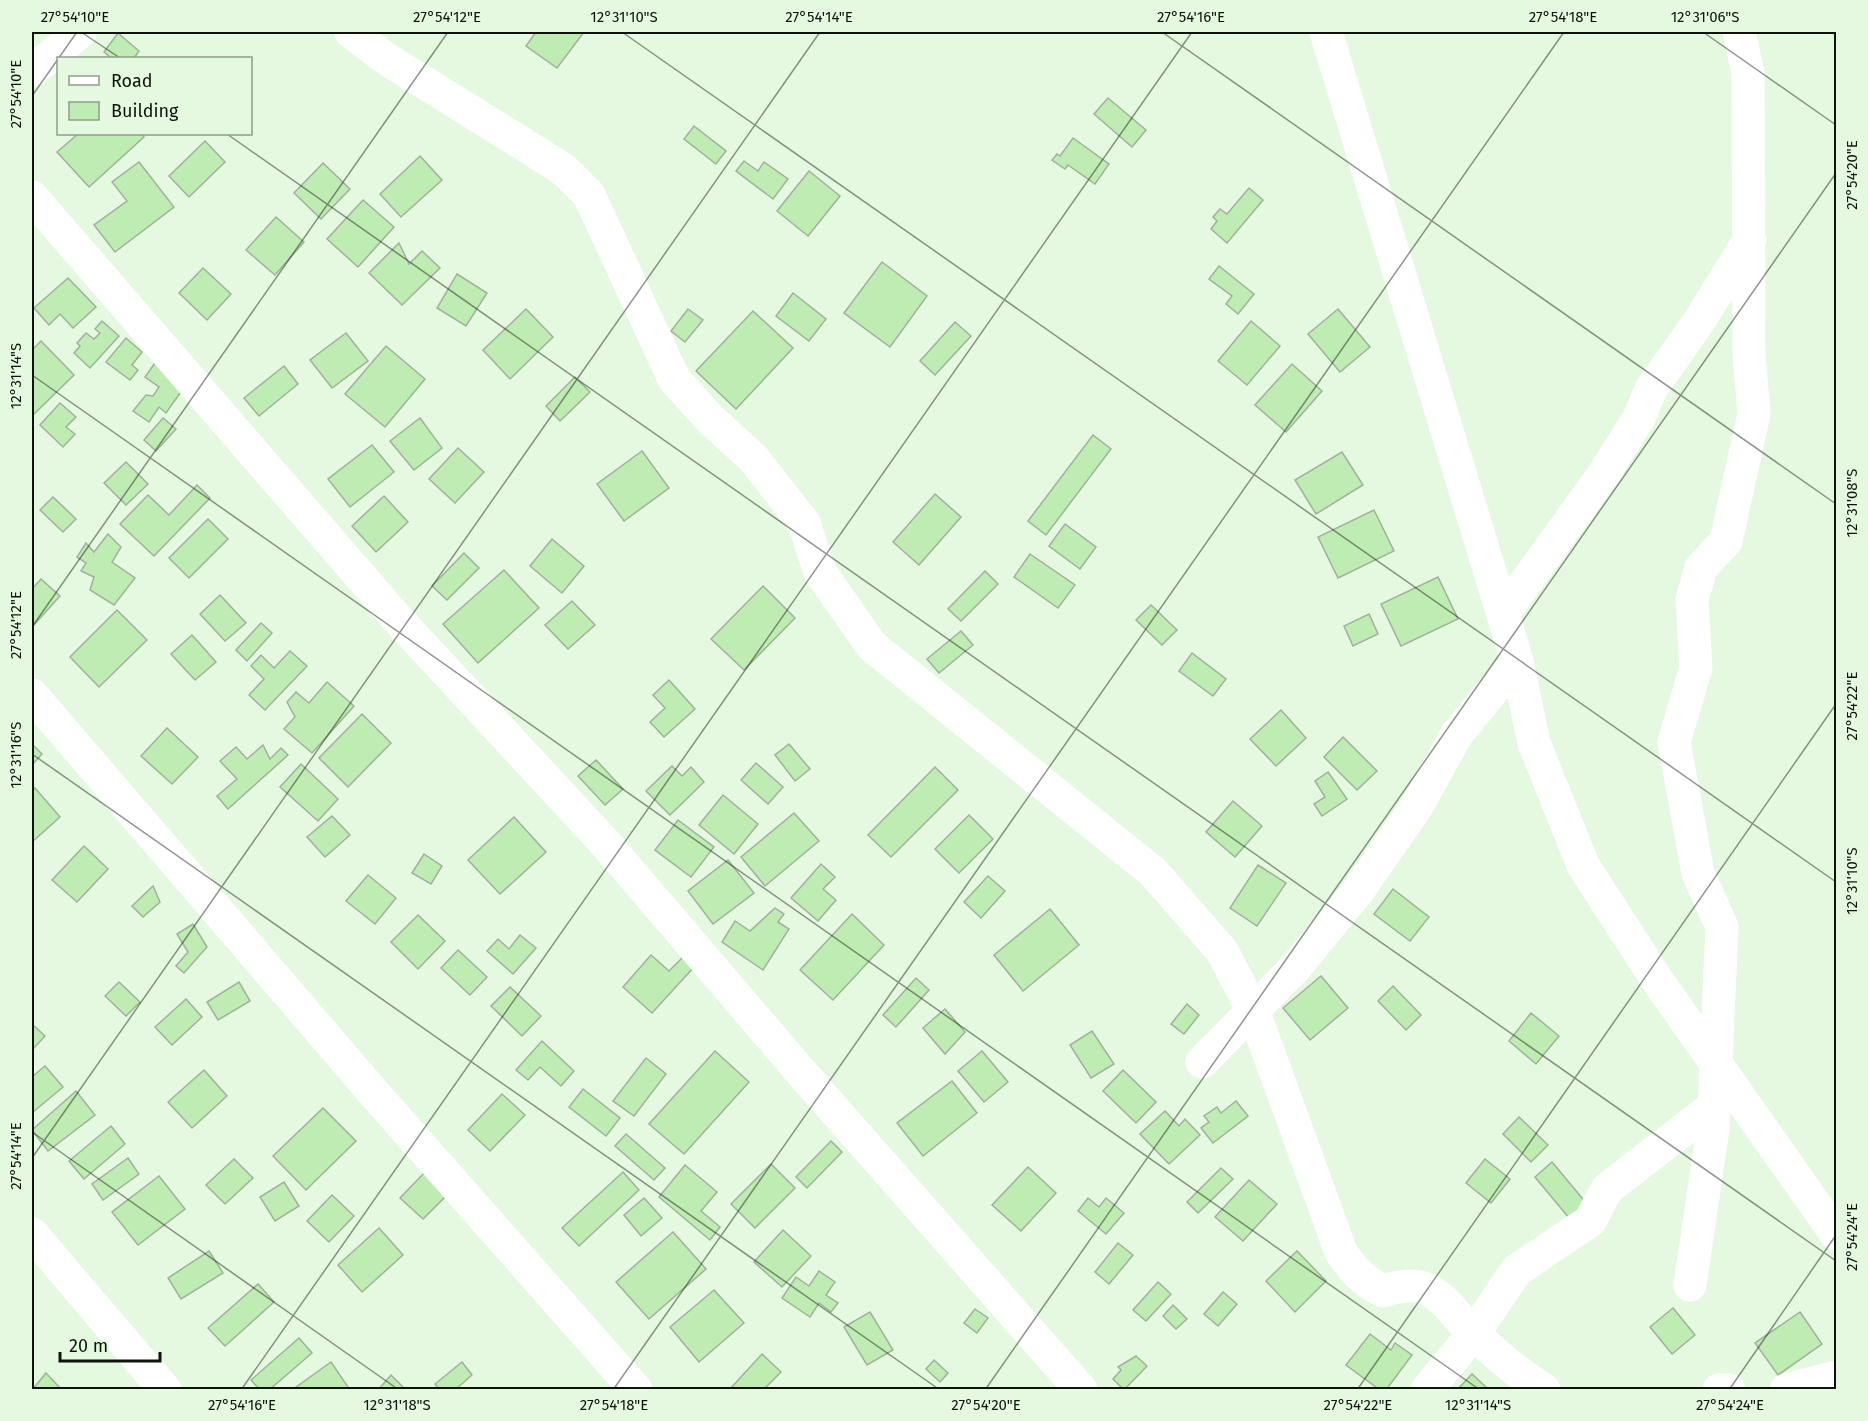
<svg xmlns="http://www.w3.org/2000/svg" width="1868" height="1421" font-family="'Fira Sans',sans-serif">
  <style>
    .building { fill: #beecb2; stroke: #9fb29a; stroke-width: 1.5 }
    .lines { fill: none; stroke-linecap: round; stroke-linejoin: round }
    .minor { stroke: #fff; stroke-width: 33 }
    .ticks { fill: none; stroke: #0e140c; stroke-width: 1.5; stroke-opacity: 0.45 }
    .neatline { fill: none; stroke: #0e140c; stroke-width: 2 }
    .ticks-label { font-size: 15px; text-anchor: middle; fill: #0e140c }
  </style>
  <rect width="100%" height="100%" fill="#e5f9e0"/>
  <g class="building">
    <polygon points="536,32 584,32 557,68 526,46"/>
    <polygon points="118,33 139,51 134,58 111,58 104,52"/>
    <polygon points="1108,98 1146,130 1132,147 1094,114"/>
    <polygon points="694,126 726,151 716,164 684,139"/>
    <polygon points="78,134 141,134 144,137 89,187 57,152"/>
    <polygon points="1073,138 1109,164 1095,184 1068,165 1065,169 1052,160 1057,154 1060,156"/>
    <polygon points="205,141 225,162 189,197 169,176"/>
    <polygon points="420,156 442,180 401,217 380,194"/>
    <polygon points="744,161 758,171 764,162 788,179 773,199 736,171"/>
    <polygon points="139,162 174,207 115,252 94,225 127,201 112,182"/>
    <polygon points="323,163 350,189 321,219 294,193"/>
    <polygon points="809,171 840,196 808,236 777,211"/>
    <polygon points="1249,188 1263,200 1227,243 1211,229 1217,221 1213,217 1220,209 1227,214"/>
    <polygon points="363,200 394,227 358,267 327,239"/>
    <polygon points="276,217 304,242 275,275 246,250"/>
    <polygon points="399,243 409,264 422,251 440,268 402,305 369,273"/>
    <polygon points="882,262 927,296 890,347 844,313"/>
    <polygon points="1219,266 1254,294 1238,314 1226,304 1232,296 1209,279"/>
    <polygon points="203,268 231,294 207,320 179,293"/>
    <polygon points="457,274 487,293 466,326 437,308"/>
    <polygon points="68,278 96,307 73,328 60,314 49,325 34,308"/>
    <polygon points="793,293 826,319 809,341 776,316"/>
    <polygon points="526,309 553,337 510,379 483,350"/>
    <polygon points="688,309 703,320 685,342 671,331"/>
    <polygon points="1338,309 1370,347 1340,372 1308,334"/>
    <polygon points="753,311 793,348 736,409 696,371"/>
    <polygon points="102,321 119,336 90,368 74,353 80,346 77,343 86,333 94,339 100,333 95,329"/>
    <polygon points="1251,321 1280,346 1247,385 1218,361"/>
    <polygon points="955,322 971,336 935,375 920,361"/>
    <polygon points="346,333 368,361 332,388 310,360"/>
    <polygon points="126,338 142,352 132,365 138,370 130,380 106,362"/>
    <polygon points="41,341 74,375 32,416 32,350"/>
    <polygon points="386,346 425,379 385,427 345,394"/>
    <polygon points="157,360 183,389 166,413 159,407 149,422 133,411 146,395 153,396 159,387 145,377"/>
    <polygon points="1292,364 1322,391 1286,432 1255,405"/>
    <polygon points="284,366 298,384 259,416 244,398"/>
    <polygon points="575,377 590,392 560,421 546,406"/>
    <polygon points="60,403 76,417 66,427 75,434 63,447 40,425"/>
    <polygon points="163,418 176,429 156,451 144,440"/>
    <polygon points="420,418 442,448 414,470 390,441"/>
    <polygon points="1093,435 1111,449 1046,535 1028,521"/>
    <polygon points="372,445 394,472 350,507 328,479"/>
    <polygon points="458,448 484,472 455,503 429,479"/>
    <polygon points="642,451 669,488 624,521 597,484"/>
    <polygon points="1342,452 1363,485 1316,514 1295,480"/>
    <polygon points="126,462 148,484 126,505 104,483"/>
    <polygon points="197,485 210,498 154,556 120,524 148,495 169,515"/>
    <polygon points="935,494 961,517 919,565 893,542"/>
    <polygon points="384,496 408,522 376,552 352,526"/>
    <polygon points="53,497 76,519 63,532 40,510"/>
    <polygon points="1374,510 1394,551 1338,578 1318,537"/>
    <polygon points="208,519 228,539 189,578 169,558"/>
    <polygon points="1065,524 1096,547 1080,569 1049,546"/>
    <polygon points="108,534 121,547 112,562 135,578 114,605 90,590 94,577 81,571 86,563 77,557 86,543 94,552"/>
    <polygon points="552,539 584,566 562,593 530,566"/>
    <polygon points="464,553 479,568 447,600 432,586"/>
    <polygon points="1030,554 1075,585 1058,608 1014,577"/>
    <polygon points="504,570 539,608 478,663 443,624"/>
    <polygon points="985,571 998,584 961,621 948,609"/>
    <polygon points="1438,577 1458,619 1401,646 1381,604"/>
    <polygon points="41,579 60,596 32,627 32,589"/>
    <polygon points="763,586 795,618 744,670 711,639"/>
    <polygon points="220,595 246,623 225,641 200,614"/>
    <polygon points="572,601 595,625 568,649 545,625"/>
    <polygon points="1151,605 1177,630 1162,645 1136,620"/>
    <polygon points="117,610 147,640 99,687 70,657"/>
    <polygon points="1369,614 1378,634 1353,646 1344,626"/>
    <polygon points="261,623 272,633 247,661 236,650"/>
    <polygon points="961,631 973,645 939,673 927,659"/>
    <polygon points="192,635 216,662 195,680 171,654"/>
    <polygon points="290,651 307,666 265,710 249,695 264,679 251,666 261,655 274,668"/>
    <polygon points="1192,653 1226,679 1213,696 1179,671"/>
    <polygon points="669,680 695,709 664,737 650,722 665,708 653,695"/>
    <polygon points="327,682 354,706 312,753 284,729 295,717 287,702 296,692 309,703"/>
    <polygon points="1281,710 1306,738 1276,766 1250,739"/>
    <polygon points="362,714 391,743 348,787 319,758"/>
    <polygon points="167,728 198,757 172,784 141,756"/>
    <polygon points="1343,737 1377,771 1357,790 1324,757"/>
    <polygon points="32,744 42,754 32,765"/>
    <polygon points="789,744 810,769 795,781 775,755"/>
    <polygon points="263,745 270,759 281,748 288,755 228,809 217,796 237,779 220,761 236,747 247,759"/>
    <polygon points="596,760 623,789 605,805 578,776"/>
    <polygon points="756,763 783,787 768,804 741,780"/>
    <polygon points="301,764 338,799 318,821 280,787"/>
    <polygon points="672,766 682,776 691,767 704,782 670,815 646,791"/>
    <polygon points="935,767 958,790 891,857 868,835"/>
    <polygon points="1328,772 1347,799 1322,816 1314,804 1325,797 1315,781"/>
    <polygon points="35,788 60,817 32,842 32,792"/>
    <polygon points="723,795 758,824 734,854 699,825"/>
    <polygon points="1233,801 1262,826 1235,857 1206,832"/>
    <polygon points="794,813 819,841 765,886 741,857"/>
    <polygon points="969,815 993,839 959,873 935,849"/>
    <polygon points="332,816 350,835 325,857 307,837"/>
    <polygon points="514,817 546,852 500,894 468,860"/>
    <polygon points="678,820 714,847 691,877 655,850"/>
    <polygon points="84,846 108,869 77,902 52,880"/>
    <polygon points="424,854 442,866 431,884 412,873"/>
    <polygon points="728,860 754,893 713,924 688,891"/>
    <polygon points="821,864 835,877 823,889 836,900 818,921 791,898"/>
    <polygon points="1258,865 1286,883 1257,926 1230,908"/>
    <polygon points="368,875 396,898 375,924 346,901"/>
    <polygon points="988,876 1005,891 981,918 964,902"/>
    <polygon points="153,886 160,902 143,917 132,906"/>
    <polygon points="1393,889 1429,917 1410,941 1374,914"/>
    <polygon points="775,908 784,914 778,922 789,929 763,970 722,942 735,921 750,931"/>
    <polygon points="1050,909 1079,945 1023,991 994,955"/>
    <polygon points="852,914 884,945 833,1000 800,970"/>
    <polygon points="418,915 445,941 418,969 391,942"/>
    <polygon points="193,924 207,947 184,973 176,966 188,952 177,934"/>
    <polygon points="520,935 536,948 513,974 487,951 498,939 509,949"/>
    <polygon points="458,950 487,977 470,995 441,968"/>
    <polygon points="651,955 669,971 683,957 694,967 652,1013 623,987"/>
    <polygon points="1321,976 1348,1008 1310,1040 1283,1008"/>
    <polygon points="916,978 929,990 896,1027 883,1015"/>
    <polygon points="119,982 140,1002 126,1016 105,996"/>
    <polygon points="239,982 250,1001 218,1020 207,1002"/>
    <polygon points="1393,986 1421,1015 1406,1030 1378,1001"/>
    <polygon points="510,987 541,1016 522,1036 491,1006"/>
    <polygon points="186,999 202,1017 172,1045 155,1027"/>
    <polygon points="1187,1004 1199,1015 1184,1034 1171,1024"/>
    <polygon points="945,1009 965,1032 945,1054 923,1028"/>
    <polygon points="1531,1013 1559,1036 1536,1064 1509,1041"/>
    <polygon points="32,1024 45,1036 32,1050"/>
    <polygon points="1092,1031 1114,1064 1091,1078 1070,1045"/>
    <polygon points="542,1041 574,1071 561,1086 540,1067 528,1080 516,1070"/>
    <polygon points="715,1051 749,1082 684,1154 649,1124"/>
    <polygon points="982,1051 1008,1082 984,1102 958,1071"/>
    <polygon points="646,1058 666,1074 634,1116 613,1101"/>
    <polygon points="45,1066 63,1087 32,1113 32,1077"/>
    <polygon points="204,1070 227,1096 192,1128 168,1102"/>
    <polygon points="1123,1070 1156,1102 1136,1123 1103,1091"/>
    <polygon points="952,1081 977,1113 923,1156 897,1123"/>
    <polygon points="583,1089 620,1118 606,1136 569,1107"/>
    <polygon points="76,1091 95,1115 48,1151 32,1130"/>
    <polygon points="502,1094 525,1115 490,1151 468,1130"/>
    <polygon points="1236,1101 1248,1116 1213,1143 1201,1128 1209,1122 1204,1116 1217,1107 1221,1113"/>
    <polygon points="323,1108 356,1141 306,1190 273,1156"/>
    <polygon points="1165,1111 1179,1126 1185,1119 1200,1135 1169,1164 1140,1134"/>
    <polygon points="1519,1117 1548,1145 1531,1162 1503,1134"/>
    <polygon points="111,1126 125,1144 84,1179 69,1161"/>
    <polygon points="626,1134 665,1168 654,1180 615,1146"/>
    <polygon points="831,1141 842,1152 807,1188 796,1177"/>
    <polygon points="128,1158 139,1174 103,1200 92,1184"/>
    <polygon points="234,1159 253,1178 225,1204 206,1185"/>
    <polygon points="1485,1159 1510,1179 1491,1203 1466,1183"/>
    <polygon points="1552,1162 1592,1210 1574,1224 1535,1177"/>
    <polygon points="771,1164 795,1188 755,1228 731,1204"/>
    <polygon points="685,1165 717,1192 701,1211 720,1227 710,1240 659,1197"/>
    <polygon points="1028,1167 1056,1193 1021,1231 992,1205"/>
    <polygon points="1221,1168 1233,1179 1198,1213 1187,1202"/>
    <polygon points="425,1172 448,1194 423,1219 400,1198"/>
    <polygon points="623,1172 639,1190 579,1246 562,1228"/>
    <polygon points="159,1176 185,1209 138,1245 112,1212"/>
    <polygon points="1249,1180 1277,1204 1243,1241 1215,1217"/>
    <polygon points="284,1182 299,1206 275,1221 260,1197"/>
    <polygon points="332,1195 354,1216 329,1242 307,1221"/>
    <polygon points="644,1198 662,1218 641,1236 624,1215"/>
    <polygon points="1088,1198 1099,1207 1106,1198 1124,1213 1106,1234 1078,1211"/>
    <polygon points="379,1228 403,1255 362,1292 338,1265"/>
    <polygon points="783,1230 811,1256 782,1287 754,1262"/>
    <polygon points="673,1232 706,1269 649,1319 616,1282"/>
    <polygon points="1118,1243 1133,1255 1109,1284 1095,1272"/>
    <polygon points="209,1251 223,1273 181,1299 168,1278"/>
    <polygon points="1297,1251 1326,1281 1295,1312 1266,1281"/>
    <polygon points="819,1271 835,1282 826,1295 838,1303 831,1312 819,1303 810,1317 782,1298 796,1277 809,1286"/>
    <polygon points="1158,1282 1171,1294 1146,1321 1133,1310"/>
    <polygon points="258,1284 274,1302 225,1346 208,1328"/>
    <polygon points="714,1290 744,1323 699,1362 670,1327"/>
    <polygon points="1223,1292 1237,1304 1218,1326 1204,1314"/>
    <polygon points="1173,1305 1187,1319 1176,1329 1163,1316"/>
    <polygon points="1673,1308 1695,1335 1672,1354 1650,1327"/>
    <polygon points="975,1309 988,1318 977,1333 964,1323"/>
    <polygon points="870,1312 893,1350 867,1365 844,1327"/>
    <polygon points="1800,1312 1822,1344 1778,1375 1755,1343"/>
    <polygon points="1370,1334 1391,1350 1395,1343 1412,1355 1386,1390 1380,1390 1346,1365"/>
    <polygon points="299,1338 312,1353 269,1390 260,1390 251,1380"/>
    <polygon points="762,1354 781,1372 763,1390 729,1390"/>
    <polygon points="1136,1356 1147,1366 1124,1390 1113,1379 1121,1370 1118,1367"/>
    <polygon points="934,1360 948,1373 940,1382 926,1369"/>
    <polygon points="331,1362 348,1387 344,1390 292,1390"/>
    <polygon points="462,1362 472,1375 455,1390 440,1390 435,1384"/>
    <polygon points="46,1373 62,1390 32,1390"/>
    <polygon points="1472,1374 1486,1387 1483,1390 1457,1390"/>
    <polygon points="391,1375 406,1390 378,1390"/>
  </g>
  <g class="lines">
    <g class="minor">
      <path d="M 351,32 L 385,58 L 563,169 L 589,195 L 674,379 L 710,419 L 753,458 L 804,523 L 820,572 L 872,646 L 1153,872 L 1222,951 L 1253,1010 L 1341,1252 C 1353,1270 1363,1281 1383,1291 C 1396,1288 1410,1283 1424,1288 C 1446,1297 1458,1319 1475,1335 C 1496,1355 1519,1374 1544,1390"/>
      <polyline points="1326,32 1517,661 1534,743 1583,865 1655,977 1836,1234"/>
      <polyline points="32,71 80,32"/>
      <polyline points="32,197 393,614 606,844 800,1071 1081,1390"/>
      <polyline points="1503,614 1603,475 1639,418 1651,389 1698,323 1750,239"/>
      <polyline points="32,695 373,1092 636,1390"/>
      <polyline points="1202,1062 1294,969 1358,891 1417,806 1457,734 1517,661"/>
      <polyline points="32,1234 165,1390"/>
      <polyline points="1690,1285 1713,1129 1722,927 1698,873 1674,742 1696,668 1692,600 1701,568 1726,541 1754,414 1749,354 1748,73 1739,32"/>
      <polyline points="1427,1390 1474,1333 1517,1270 1590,1221 1607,1189 1713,1107"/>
      <polyline points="1719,1390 1729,1390"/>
      <polyline points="1786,1390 1836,1377"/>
    </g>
  </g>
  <path class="ticks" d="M 81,32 L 120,58M 622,32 L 1836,882M 1162,32 L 1836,504M 1703,32 L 1836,125M 32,96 L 77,32M 227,134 L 1836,1261M 32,375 L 1480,1390M 32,627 L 448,32M 32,754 L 940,1390M 32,1132 L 399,1390M 32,1158 L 820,32M 241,1390 L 1192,32M 613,1390 L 1564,32M 985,1390 L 1836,173M 1357,1390 L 1836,704M 1729,1390 L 1836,1235"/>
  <rect width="1868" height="1421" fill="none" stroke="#e5f9e0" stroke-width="66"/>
  <rect x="57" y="57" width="195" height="78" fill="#e5f9e0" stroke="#8f9d8b" stroke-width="1.5"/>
  <rect x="69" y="76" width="30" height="9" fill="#ffffff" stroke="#8f9d8b" stroke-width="1.5"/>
  <text x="111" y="87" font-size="18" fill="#0e140c">Road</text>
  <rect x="69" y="102" width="30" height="18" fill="#beecb2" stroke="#8f9d8b" stroke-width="1.5"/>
  <text x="111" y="117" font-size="18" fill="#0e140c">Building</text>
  <path d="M60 1352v9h100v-9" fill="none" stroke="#0e140c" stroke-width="3"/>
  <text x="69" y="1352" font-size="18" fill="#0e140c" stroke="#e5f9e0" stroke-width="4.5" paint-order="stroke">20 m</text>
  <rect x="33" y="33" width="1802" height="1355" class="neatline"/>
  <g class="ticks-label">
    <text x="75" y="22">27°54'10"E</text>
    <text x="447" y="22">27°54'12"E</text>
    <text x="624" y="22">12°31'10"S</text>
    <text x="819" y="22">27°54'14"E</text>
    <text x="1191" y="22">27°54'16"E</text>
    <text x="1563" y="22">27°54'18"E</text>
    <text x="1705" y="22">12°31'06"S</text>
    <text transform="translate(16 94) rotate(-90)" y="5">27°54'10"E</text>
    <text transform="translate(1852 175) rotate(-90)" y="5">27°54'20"E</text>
    <text transform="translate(16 376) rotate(-90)" y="5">12°31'14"S</text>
    <text transform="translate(1852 503) rotate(-90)" y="5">12°31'08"S</text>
    <text transform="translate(16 625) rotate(-90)" y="5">27°54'12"E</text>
    <text transform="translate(1852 706) rotate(-90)" y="5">27°54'22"E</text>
    <text transform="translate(16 755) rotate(-90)" y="5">12°31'16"S</text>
    <text transform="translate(1852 881) rotate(-90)" y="5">12°31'10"S</text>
    <text transform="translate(16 1156) rotate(-90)" y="5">27°54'14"E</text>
    <text transform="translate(1852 1237) rotate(-90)" y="5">27°54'24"E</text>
    <text x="242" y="1410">27°54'16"E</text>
    <text x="397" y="1410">12°31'18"S</text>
    <text x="614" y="1410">27°54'18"E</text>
    <text x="986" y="1410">27°54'20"E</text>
    <text x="1358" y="1410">27°54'22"E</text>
    <text x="1478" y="1410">12°31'14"S</text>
    <text x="1730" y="1410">27°54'24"E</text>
  </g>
</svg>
